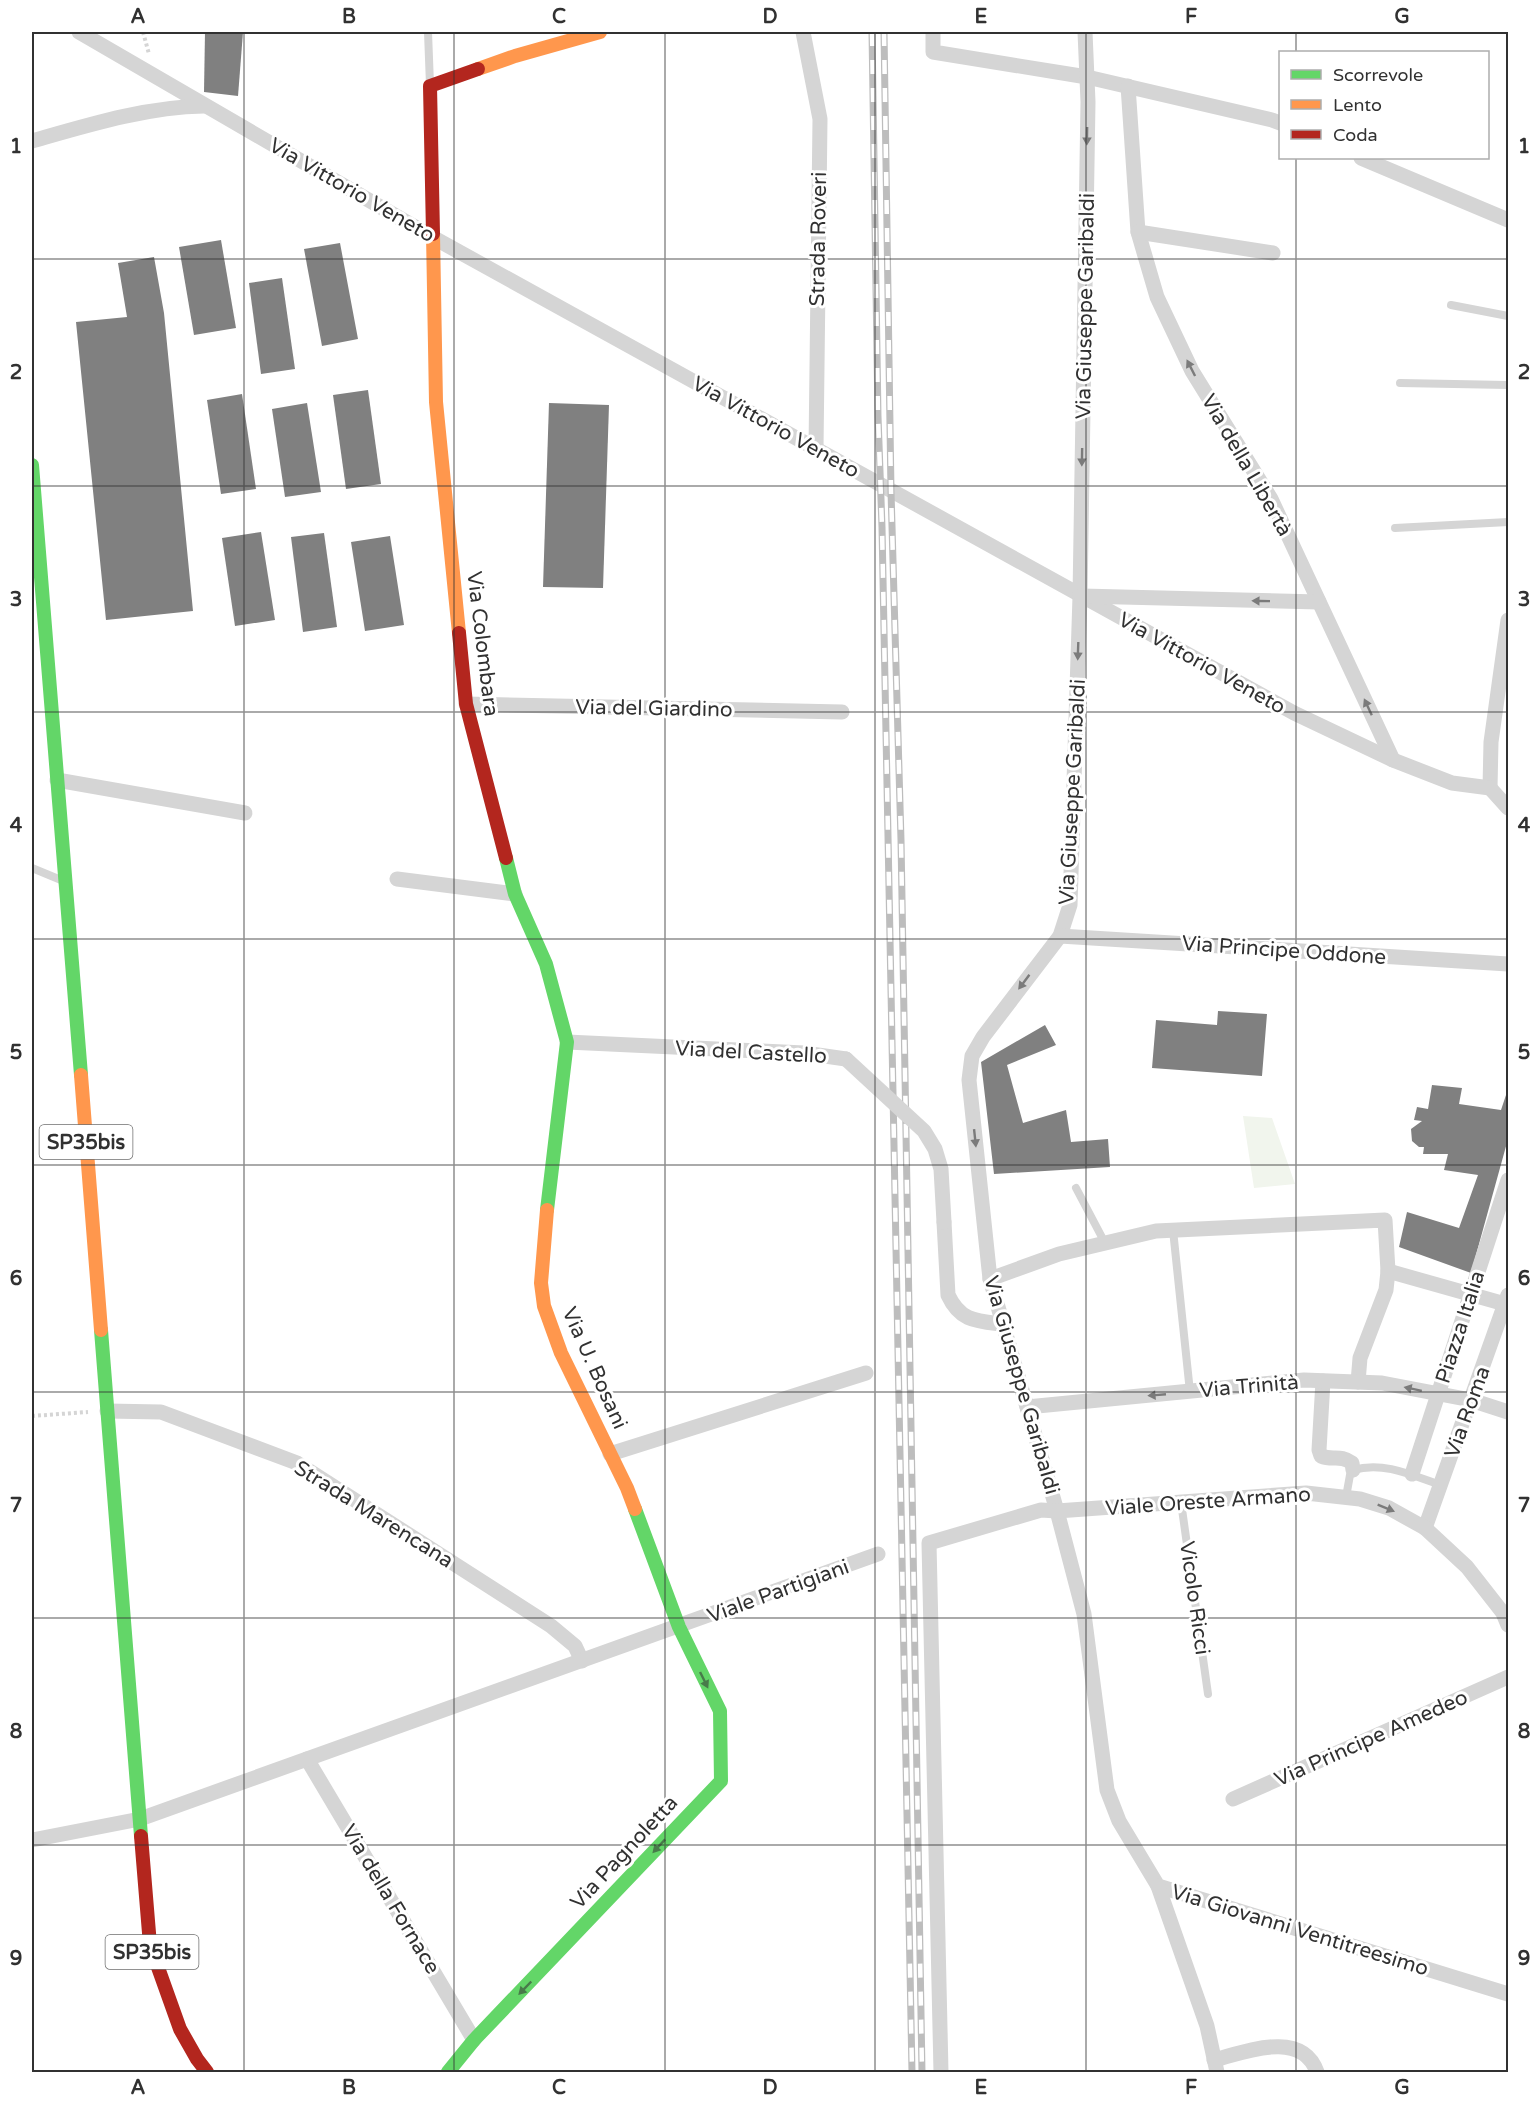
<svg xmlns="http://www.w3.org/2000/svg" width="1540" height="2104" font-family="'Varela Round',sans-serif">
  <style>
    .green { fill: #f1f5ed }
    .building { fill: #808080 }
    .lines { fill: none; stroke-linecap: round; stroke-linejoin: round }
    .path { stroke: #d5d5d5; stroke-width: 4; stroke-dasharray: 3 3; stroke-linecap: butt }
    .lane { stroke: #d5d5d5; stroke-width: 8 }
    .street { stroke: #d5d5d5; stroke-width: 15 }
    .fast { stroke: #63d668; stroke-width: 14 }
    .slow { stroke: #ff974d; stroke-width: 14 }
    .jam { stroke: #b3261e; stroke-width: 14 }
    .rail-casing { stroke: #bdbdbd; stroke-width: 7 }
    .rail { stroke: #fff; stroke-width: 4.5; stroke-dasharray: 14; stroke-linecap: butt }
    .street-bridge { stroke: #d5d5d5; stroke-width: 15 }
    .oneway { fill: #7b7b7b }
    .oneway2 { fill: #487b4a }
    .grid { fill: none; stroke: #313131; stroke-width: 1.5; stroke-opacity: 0.55 }
    .labels { text-anchor: middle; stroke-width: 6; stroke-linejoin: round; paint-order: stroke }
    .shield { fill: #fff; stroke: #6f6f6f; stroke-width: 1.5 }
    .shield-label { font-size: 20px; font-weight: bold; fill: #313131 }
    .street-label { font-size: 21px; fill: #313131; stroke: #fff }
    .neatline { fill: none; stroke: #313131; stroke-width: 2 }
    .grid-label { font-size: 20px; text-anchor: middle; font-weight: bold; fill: #313131 }
  </style>
  <rect width="100%" height="100%" fill="#fff"/>
  <polygon class="green" points="1243,1116 1272,1118 1295,1184 1254,1188"/>
  <g class="building">
    <polygon points="205,32 243,32 238,96 204,92"/>
    <polygon points="221,240 236,328 194,335 179,247"/>
    <polygon points="340,243 358,339 322,346 304,249"/>
    <polygon points="154,257 164,313 193,611 106,620 76,322 127,317 118,263"/>
    <polygon points="282,278 295,369 261,374 249,283"/>
    <polygon points="368,390 381,484 346,489 333,395"/>
    <polygon points="242,394 256,489 221,494 207,400"/>
    <polygon points="307,403 321,492 285,497 272,409"/>
    <polygon points="549,403 609,405 603,588 543,587"/>
    <polygon points="261,532 275,620 235,626 222,538"/>
    <polygon points="324,533 337,627 303,632 291,537"/>
    <polygon points="390,536 404,625 365,631 351,542"/>
    <polygon points="1218,1011 1267,1014 1262,1076 1152,1068 1156,1020 1217,1025"/>
    <polygon points="1045,1025 1056,1045 1007,1065 1023,1123 1066,1110 1071,1142 1108,1139 1110,1167 994,1174 981,1062"/>
    <polygon points="1432,1085 1462,1088 1459,1104 1501,1110 1508,1089 1508,1139 1471,1273 1399,1247 1407,1212 1459,1228 1478,1175 1444,1170 1448,1154 1423,1154 1424,1147 1419,1147 1412,1141 1411,1129 1422,1121 1414,1120 1417,1107 1428,1109"/>
  </g>
  <g class="lines">
    <g class="path">
      <polyline points="143,32 149,54"/>
      <polyline points="32,1416 88,1412"/>
    </g>
    <g class="lane">
      <polyline points="428,32 430,85"/>
      <polyline points="1451,305 1508,316"/>
      <polyline points="1400,383 1508,385"/>
      <polyline points="1395,528 1508,522"/>
      <polyline points="32,868 61,880"/>
      <polyline points="1076,1188 1105,1243"/>
      <polyline points="1173,1230 1190,1392"/>
      <path d="M 1346,1497 L 1350,1475 L 1353,1470 C 1383,1461 1412,1475 1440,1485"/>
      <polyline points="1181,1502 1208,1694"/>
    </g>
    <g class="street">
      <polyline points="79,32 434,238 1294,713 1393,760 1452,783 1490,788"/>
      <polyline points="803,32 820,119 816,449"/>
      <polyline points="933,32 933,52 1087,77 1272,120 1280,123"/>
      <polyline points="1085,32 1088,102 1080,596 1070,905 1060,936 983,1037 972,1056 969,1080 990,1279 1057,1511 1084,1614 1107,1790 1119,1821 1158,1886 1508,1994"/>
      <polyline points="1128,86 1138,232 1157,297 1192,371 1271,499 1393,760"/>
      <path d="M 32,141 C 88,125 146,107 204,106"/>
      <polyline points="1361,158 1508,220"/>
      <polyline points="1138,232 1273,253"/>
      <polyline points="1082,596 1319,602"/>
      <polyline points="466,704 842,712"/>
      <polyline points="57,780 245,813"/>
      <polyline points="1490,788 1491,742 1508,620"/>
      <polyline points="1490,788 1508,808"/>
      <polyline points="397,879 515,894"/>
      <polyline points="1060,936 1508,964"/>
      <polyline points="567,1042 804,1053 846,1059"/>
      <path d="M 944,1222 L 948,1295 C 960,1321 976,1321 1002,1324"/>
      <polyline points="1388,1271 1505,1304"/>
      <polyline points="990,1279 1059,1254 1156,1231 1385,1220 1388,1271 1386,1290 1360,1358 1358,1382"/>
      <path d="M 1323,1381 L 1319,1450 L 1321,1456 C 1333,1461 1340,1454 1352,1463 L 1353,1470"/>
      <polyline points="1027,1407 1304,1380 1382,1383 1471,1400 1508,1412"/>
      <polyline points="107,1411 161,1412 297,1463 551,1626 575,1646 582,1661"/>
      <polyline points="610,1454 866,1373"/>
      <polyline points="1412,1474 1508,1180"/>
      <polyline points="1425,1528 1508,1295"/>
      <polyline points="307,1759 474,2040"/>
      <polyline points="1233,1799 1508,1677"/>
      <polyline points="32,1840 140,1819 878,1554"/>
      <polyline points="1158,1886 1207,2026 1217,2072"/>
      <path d="M 1214,2060 C 1245,2052 1302,2029 1317,2072"/>
      <polyline points="941,2072 929,1543 1041,1510 1057,1511 1306,1493 1360,1499 1389,1508 1425,1528 1467,1567 1503,1613 1508,1625"/>
    </g>
    <g class="fast">
      <polyline points="32,465 81,1075"/>
      <polyline points="506,858 515,894 546,964 567,1042 547,1210"/>
      <polyline points="101,1330 141,1836"/>
      <polyline points="448,2072 474,2040 721,1781 720,1711 679,1627 635,1509"/>
    </g>
    <g class="slow">
      <polyline points="478,69 515,56 600,32"/>
      <polyline points="433,234 436,402 459,633"/>
      <polyline points="81,1075 101,1330"/>
      <polyline points="547,1210 541,1283 544,1306 561,1353 627,1488 635,1509"/>
    </g>
    <g class="jam">
      <polyline points="433,234 430,86 478,69"/>
      <polyline points="459,633 466,704 506,858"/>
      <polyline points="141,1836 150,1945 180,2029 197,2059 207,2072"/>
    </g>
    <g class="rail-casing">
      <g id="rail">
        <polyline points="872,32 878,416 882,527 912,2072"/>
        <polyline points="884,32 891,491 901,840 922,2072"/>
      </g>
    </g>
    <use href="#rail" class="rail"/>
    <polyline class="street-bridge" points="846,1059 924,1131 935,1149 941,1169 944,1222"/>
  </g>
  <defs><path id="oneway-solid" d="M-6-.8H1V-3.2L6.5 0L1 3.2V.8H-6Z" transform="scale(1.5)"/></defs>
  <g class="oneway">
    <use href="#oneway-solid" transform="translate(1087 136) rotate(91)"/>
    <use href="#oneway-solid" transform="translate(1191 368) rotate(-117)"/>
    <use href="#oneway-solid" transform="translate(1082 457) rotate(91)"/>
    <use href="#oneway-solid" transform="translate(1261 601) rotate(-179)"/>
    <use href="#oneway-solid" transform="translate(1078 651) rotate(92)"/>
    <use href="#oneway-solid" transform="translate(1368 707) rotate(-115)"/>
    <use href="#oneway-solid" transform="translate(1024 982) rotate(127)"/>
    <use href="#oneway-solid" transform="translate(975 1138) rotate(84)"/>
    <use href="#oneway-solid" transform="translate(1413 1389) rotate(-168)"/>
    <use href="#oneway-solid" transform="translate(1157 1395) rotate(175)"/>
    <use href="#oneway-solid" transform="translate(1386 1508) rotate(22)"/>
  </g>
  <g class="oneway2">
    <use href="#oneway-solid" transform="translate(704 1680) rotate(64)"/>
    <use href="#oneway-solid" transform="translate(659 1846) rotate(133)"/>
    <use href="#oneway-solid" transform="translate(525 1988) rotate(134)"/>
  </g>
  <path class="grid" d="M 244,32 L 244,2072M 454,32 L 454,2072M 665,32 L 665,2072M 875,32 L 875,2072M 1086,32 L 1086,2072M 1296,32 L 1296,52M 1296,158 L 1296,2072M 32,259 L 1508,259M 32,486 L 1508,486M 32,712 L 1508,712M 32,939 L 1508,939M 32,1165 L 1508,1165M 32,1392 L 1508,1392M 32,1618 L 1508,1618M 32,1845 L 1508,1845"/>
  <g class="labels">
    <g class="shield">
      <rect x="39.5" y="1125" width="93" height="34" rx="4.5"/>
      <rect x="105.5" y="1935" width="93" height="34" rx="4.5"/>
    </g>
    <g class="shield-label">
      <text x="86" y="1149">SP35bis</text>
      <text x="152" y="1959">SP35bis</text>
    </g>
    <g class="street-label">
      <text transform="translate(352 190) rotate(30)" y="7">Via Vittorio Veneto</text>
      <text transform="translate(818 239) rotate(-89)" y="7">Strada Roveri</text>
      <text transform="translate(1085 306) rotate(-89)" y="7">Via Giuseppe Garibaldi</text>
      <text transform="translate(776 427) rotate(29)" y="7">Via Vittorio Veneto</text>
      <text transform="translate(1247 465) rotate(60)" y="7">Via della Libertà</text>
      <text transform="translate(483 644) rotate(83)" y="7">Via Colombara</text>
      <text transform="translate(1202 663) rotate(29)" y="7">Via Vittorio Veneto</text>
      <text transform="translate(654 708) rotate(1)" y="7">Via del Giardino</text>
      <text transform="translate(1072 792) rotate(-87)" y="7">Via Giuseppe Garibaldi</text>
      <text transform="translate(1284 950) rotate(4)" y="7">Via Principe Oddone</text>
      <text transform="translate(751 1052) rotate(3)" y="7">Via del Castello</text>
      <text transform="translate(1460 1327) rotate(-72)" y="7">Piazza Italia</text>
      <text transform="translate(595 1368) rotate(66)" y="7">Via U. Bosani</text>
      <text transform="translate(1022 1385) rotate(74)" y="7">Via Giuseppe Garibaldi</text>
      <text transform="translate(1249 1386) rotate(-5)" y="7">Via Trinità</text>
      <text transform="translate(1467 1412) rotate(-70)" y="7">Via Roma</text>
      <text transform="translate(1208 1501) rotate(-4)" y="7">Viale Oreste Armano</text>
      <text transform="translate(374 1514) rotate(32)" y="7">Strada Marencana</text>
      <text transform="translate(778 1591) rotate(-20)" y="7">Viale Partigiani</text>
      <text transform="translate(1195 1598) rotate(82)" y="7">Vicolo Ricci</text>
      <text transform="translate(1371 1738) rotate(-24)" y="7">Via Principe Amedeo</text>
      <text transform="translate(624 1852) rotate(-47)" y="7">Via Pagnoletta</text>
      <text transform="translate(391 1899) rotate(59)" y="7">Via della Fornace</text>
      <text transform="translate(1300 1930) rotate(17)" y="7">Via Giovanni Ventitreesimo</text>
    </g>
  </g>
  <rect width="1540" height="2104" fill="none" stroke="#ffffff" stroke-width="66"/>
  <rect x="1279" y="51" width="210" height="108" fill="#ffffff" stroke="#adadad" stroke-width="1.5"/>
  <rect x="1291" y="70" width="30" height="9" fill="#63d668" stroke="#adadad" stroke-width="1.5"/>
  <text x="1333" y="81" font-size="18" fill="#313131">Scorrevole</text>
  <rect x="1291" y="100" width="30" height="9" fill="#ff974d" stroke="#adadad" stroke-width="1.5"/>
  <text x="1333" y="111" font-size="18" fill="#313131">Lento</text>
  <rect x="1291" y="130" width="30" height="9" fill="#b3261e" stroke="#adadad" stroke-width="1.5"/>
  <text x="1333" y="141" font-size="18" fill="#313131">Coda</text>
  <rect x="33" y="33" width="1474" height="2038" class="neatline"/>
  <g class="grid-label">
    <text x="138" y="23">A</text>
    <text x="349" y="23">B</text>
    <text x="559" y="23">C</text>
    <text x="770" y="23">D</text>
    <text x="981" y="23">E</text>
    <text x="1191" y="23">F</text>
    <text x="1402" y="23">G</text>
    <text x="16" y="153">1</text>
    <text x="1524" y="153">1</text>
    <text x="16" y="379">2</text>
    <text x="1524" y="379">2</text>
    <text x="16" y="606">3</text>
    <text x="1524" y="606">3</text>
    <text x="16" y="832">4</text>
    <text x="1524" y="832">4</text>
    <text x="16" y="1059">5</text>
    <text x="1524" y="1059">5</text>
    <text x="16" y="1285">6</text>
    <text x="1524" y="1285">6</text>
    <text x="16" y="1512">7</text>
    <text x="1524" y="1512">7</text>
    <text x="16" y="1738">8</text>
    <text x="1524" y="1738">8</text>
    <text x="16" y="1965">9</text>
    <text x="1524" y="1965">9</text>
    <text x="138" y="2094">A</text>
    <text x="349" y="2094">B</text>
    <text x="559" y="2094">C</text>
    <text x="770" y="2094">D</text>
    <text x="981" y="2094">E</text>
    <text x="1191" y="2094">F</text>
    <text x="1402" y="2094">G</text>
  </g>
</svg>
